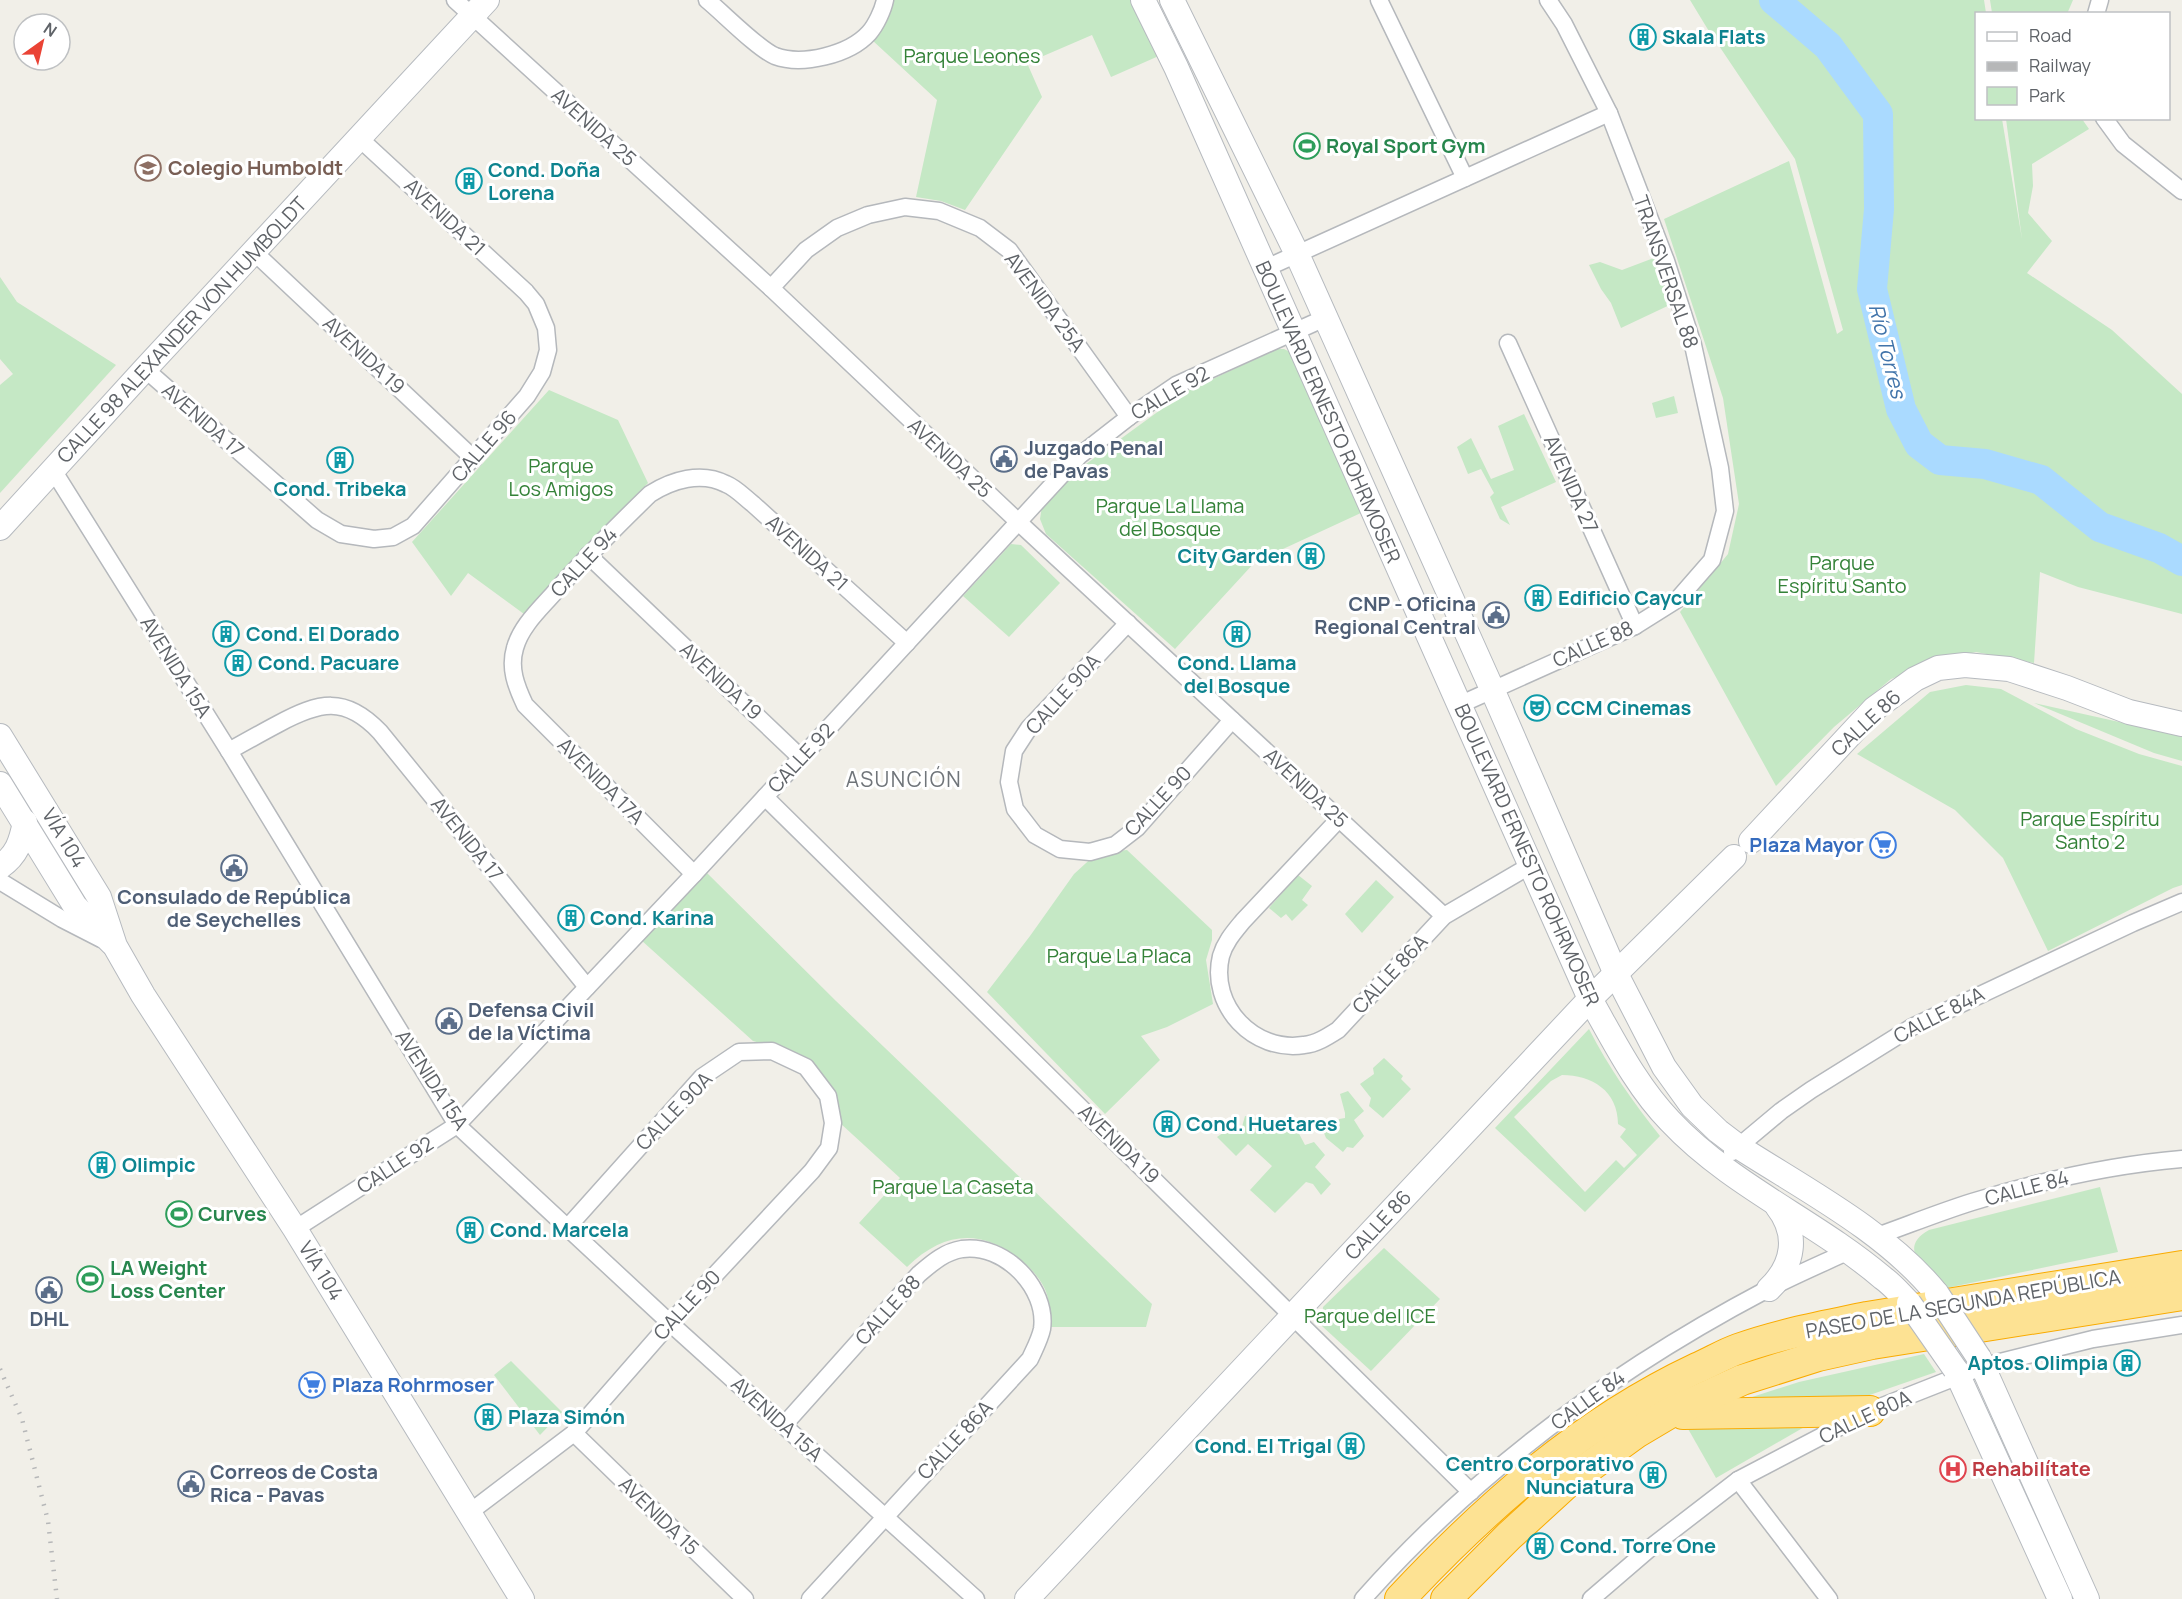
<svg xmlns="http://www.w3.org/2000/svg" width="2182" height="1599" font-family="Manrope,sans-serif">
  <style>
    .green { fill: #c5e8c5; fill-rule: evenodd }
    .lines { fill: none; stroke-linecap: round; stroke-linejoin: round }
    .river { stroke: #aadaff; stroke-width: 30 }
    .street-casing { stroke: #b5b8bc; stroke-width: 19 }
    .secondary-casing { stroke: #b6babf; stroke-width: 26 }
    .highway-casing { stroke: #f9ab00; stroke-width: 32 }
    .street { stroke: #fff; stroke-width: 16 }
    .secondary { stroke: #fff; stroke-width: 24 }
    .highway { stroke: #fde293; stroke-width: 30 }
    .rail { stroke: #b6b7b8; stroke-width: 4.5; stroke-dasharray: 1.5 8; stroke-linecap: butt }
    .secondary-bridge-casing { stroke: #b6babf; stroke-width: 26; stroke-linecap: butt }
    .secondary-bridge { stroke: #fff; stroke-width: 24 }
    .labels { text-anchor: middle; stroke-width: 6; stroke-linejoin: round; paint-order: stroke }
    .culture-label { font-size: 20px; font-weight: bold; fill: #0d838f; stroke: #fff; text-anchor: start }
    .park-label { font-size: 20px; fill: #348238; stroke: #fff }
    .street-label { font-size: 20px; fill: #5f6368; stroke: #fff }
    .leisure-label { font-size: 20px; font-weight: bold; fill: #27864d; stroke: #fff; text-anchor: start }
    .education-label { font-size: 20px; font-weight: bold; fill: #785e54; stroke: #fff; text-anchor: start }
    .service-label { font-size: 20px; font-weight: bold; fill: #4e5e75; stroke: #fff; text-anchor: start }
    .shop-label { font-size: 20px; font-weight: bold; fill: #366cbe; stroke: #fff; text-anchor: end }
    .health-label { font-size: 20px; font-weight: bold; fill: #be3a42; stroke: #fff; text-anchor: start }
    .water-label { font-size: 21px; font-style: italic; fill: #4174aa; stroke: #fff }
    .neighbourhood-label { font-size: 21px; letter-spacing: 1.5px; fill: #70757a; stroke: #fff }
  </style>
  <rect width="100%" height="100%" fill="#f1efe8"/>
  <g class="green">
    <polygon points="892,0 1132,0 1161,55 1111,77 1092,35 1027,63 1042,97 965,210 941,201 916,197 937,100 872,40"/>
    <polygon points="1690,0 1984,0 1986,13 1976,14 1976,118 2002,119 2022,239 2006,119 2082,119 2089,129 2032,164 2033,186 2028,213 2052,241 2027,273 2112,330 2182,394 2182,614 2078,587 2040,572 2034,663 1976,652 1942,660 1891,679 1834,727 1776,786 1680,612 1728,554 1739,504 1723,398 1664,219 1789,161 1837,334 1843,330 1795,159 1707,28"/>
    <polygon points="1990,0 2073,0 2067,14 1992,13"/>
    <polygon points="1659,256 1676,302 1621,328 1611,303 1601,289 1589,265 1600,262 1622,270"/>
    <polygon points="0,277 17,302 116,365 0,493 0,385 13,374 0,359"/>
    <polygon points="1277,349 1284,349 1292,353 1363,512 1255,562 1175,649 1046,534 1040,519 1042,506 1086,464 1185,392"/>
    <polygon points="549,390 618,420 648,483 585,547 524,614 468,573 451,596 412,542"/>
    <polygon points="1674,396 1678,413 1656,418 1652,403"/>
    <polygon points="1524,414 1556,482 1501,507 1510,525 1500,519 1490,497 1494,493 1481,469 1468,474 1457,447 1471,438 1491,479 1514,470 1498,426"/>
    <polygon points="1011,544 1021,545 1060,583 1009,637 963,596"/>
    <polygon points="1966,685 2001,689 2076,729 2139,754 2182,766 2182,885 2173,888 2048,951 2003,858 1955,810 1857,754 1930,692"/>
    <polygon points="2034,703 2182,736 2182,761 2154,753"/>
    <polygon points="1127,850 1212,930 1212,940 1206,960 1213,1004 1167,1027 1141,1036 1160,1060 1105,1114 987,992 1030,936 1074,874 1097,853"/>
    <path d="M 707,873 L 836,1001 L 1152,1304 L 1146,1327 L 1049,1327 C 1049,1318 1050,1308 1048,1299 C 1046,1285 1033,1270 1022,1261 C 982,1228 944,1231 907,1267 L 859,1223 L 900,1178 L 840,1123 L 838,1106 L 828,1084 L 787,1051 L 753,1041 L 641,940 Z"/>
    <polygon points="1298,875 1312,886 1302,900 1308,905 1292,921 1286,914 1281,918 1269,908"/>
    <polygon points="1376,880 1394,897 1362,933 1345,914"/>
    <path d="M 1589,1029 C 1609,1068 1633,1102 1660,1136 L 1585,1212 L 1495,1128 ZM 1562,1075 C 1592,1075 1618,1091 1618,1124 L 1626,1129 L 1620,1137 L 1637,1155 L 1624,1168 L 1616,1160 L 1585,1192 L 1514,1117 L 1551,1081 Z"/>
    <polygon points="1384,1058 1403,1076 1401,1079 1411,1089 1383,1118 1369,1106 1371,1098 1360,1084 1374,1074 1373,1068"/>
    <polygon points="1348,1091 1364,1111 1354,1120 1364,1136 1353,1148 1347,1147 1343,1152 1326,1138 1324,1133 1336,1127 1339,1119 1345,1118 1345,1113 1340,1094"/>
    <polygon points="1245,1116 1284,1122 1285,1127 1295,1126 1305,1145 1314,1142 1325,1155 1315,1167 1331,1184 1321,1195 1313,1184 1306,1182 1275,1213 1250,1190 1272,1166 1248,1144 1236,1156 1217,1137 1230,1128 1240,1134"/>
    <path d="M 2100,1187 L 2118,1252 L 1942,1289 C 1926,1270 1896,1248 1929,1230 Z"/>
    <polygon points="1384,1248 1440,1299 1371,1371 1322,1326 1323,1307"/>
    <polygon points="1924,1354 1936,1372 1838,1406 1718,1408 1799,1382"/>
    <polygon points="511,1361 562,1412 540,1435 494,1375"/>
    <polygon points="1813,1422 1716,1478 1687,1427"/>
  </g>
  <g class="lines">
    <polyline class="river" points="1774,0 1828,46 1878,114 1879,209 1872,289 1901,409 1919,444 1940,460 1985,464 2041,480 2100,527 2159,548 2182,561"/>
    <g class="street-casing">
      <g id="street">
        <polyline points="455,0 771,288 1028,531 1444,916"/>
        <path d="M 707,0 C 723,13 758,49 775,56 C 802,66 849,55 869,33 C 876,25 883,10 885,0"/>
        <polyline points="1379,0 1465,178"/>
        <polyline points="2096,14 2100,0"/>
        <polyline points="2104,118 2123,144 2182,191"/>
        <polyline points="254,252 474,459"/>
        <polyline points="1264,269 1609,113"/>
        <polyline points="771,288 806,250 837,228 868,215 905,207 939,211 980,228 1009,250 1129,417"/>
        <polyline points="1508,343 1635,626"/>
        <polyline points="145,369 317,520 341,534 374,539 393,537 413,526 527,396 542,372 548,350 546,328 536,304 526,292 359,138"/>
        <polyline points="53,470 229,751 457,1125 670,1323 976,1599"/>
        <polyline points="588,555 801,758"/>
        <polyline points="1128,623 1029,728 1014,751 1009,782 1015,809 1035,835 1060,849 1090,852 1115,845 1137,828 1232,720"/>
        <polyline points="1459,705 1635,626 1678,599 1712,560 1725,511 1720,468 1693,345 1666,261 1609,113 1564,24 1548,0"/>
        <path d="M 229,751 C 245,742 261,733 278,724 C 319,702 345,695 380,732 L 587,987"/>
        <polyline points="765,797 1471,1492"/>
        <path d="M 1339,819 L 1243,921 C 1234,932 1225,942 1221,956 C 1209,1006 1254,1053 1304,1045 C 1316,1044 1327,1037 1338,1030 L 1444,916 L 1531,865"/>
        <path d="M 694,874 L 525,705 C 516,686 509,668 515,648 C 521,626 540,609 554,593 C 585,558 617,526 650,494 C 672,480 701,471 726,484 C 736,488 744,497 753,504 L 907,643"/>
        <polyline points="0,881 62,919 101,939"/>
        <polyline points="1732,1152 1781,1111 1811,1090 1912,1027 2133,923 2182,902"/>
        <polyline points="295,1229 457,1125 694,874 1079,456 1129,417 1176,385 1325,318"/>
        <path d="M 1877,1236 C 1908,1225 1940,1212 1972,1202 C 2040,1181 2111,1165 2182,1159"/>
        <path d="M 784,1425 L 919,1274 C 932,1263 944,1252 962,1249 C 1004,1243 1048,1288 1042,1329 C 1040,1339 1034,1350 1030,1359 L 810,1599"/>
        <polyline points="574,1433 745,1599"/>
        <polyline points="1738,1480 1829,1599"/>
        <polyline points="470,1512 574,1433 670,1323 812,1171 829,1148 833,1123 828,1096 806,1067 772,1051 739,1052 702,1077 567,1228"/>
        <path d="M 1363,1599 C 1476,1472 1616,1369 1766,1290 C 1793,1276 1821,1264 1849,1251"/>
        <polyline points="1591,1599 1655,1544 1738,1480 1870,1411 1984,1366 2093,1339 2182,1325"/>
      </g>
    </g>
    <g class="secondary-casing">
      <g id="secondary">
        <path d="M 1143,0 L 1176,67 L 1590,999 C 1614,1041 1636,1086 1670,1121 C 1731,1186 1816,1221 1883,1278 C 1893,1285 1901,1295 1909,1303"/>
        <path d="M 1172,0 L 1297,254 L 1492,689 L 1616,974 L 1664,1067 L 1692,1106 L 1718,1131 L 1739,1147 C 1806,1190 1887,1232 1937,1294"/>
        <polyline points="0,528 145,369 487,0"/>
        <polyline points="0,736 99,897 115,946 143,995 295,1229 522,1599"/>
        <polyline points="0,784 75,906 112,943"/>
        <polyline points="1751,841 1874,709 1915,679 1938,668 1965,665 2009,669 2067,688 2129,712 2182,724"/>
        <path d="M 0,867 C 17,855 21,842 25,822"/>
        <path d="M 1769,1289 C 1794,1265 1799,1234 1777,1206"/>
        <polyline points="1979,1358 2087,1599"/>
        <polyline points="1955,1369 2060,1599"/>
        <polyline points="1027,1599 1590,999 1734,857"/>
      </g>
    </g>
    <g class="highway-casing">
      <g id="highway">
        <polyline points="1683,1414 1870,1411"/>
        <path d="M 1400,1599 C 1486,1507 1582,1422 1697,1368 C 1711,1362 1724,1354 1738,1349 C 1780,1334 1824,1326 1867,1317 L 2182,1266"/>
        <polyline points="1446,1599 1509,1536 1567,1483 1636,1433 1668,1414 1742,1380 1818,1356 1872,1344 2182,1295"/>
      </g>
    </g>
    <use href="#street" class="street"/>
    <use href="#secondary" class="secondary"/>
    <use href="#highway" class="highway"/>
    <polyline class="rail" points="0,1369 22,1419 48,1521 57,1599"/>
    <g class="secondary-bridge-casing">
      <g id="secondary-bridge">
        <polyline points="1937,1294 1979,1358"/>
        <polyline points="1909,1303 1955,1369"/>
      </g>
    </g>
    <use href="#secondary-bridge" class="secondary-bridge"/>
  </g>
  <defs>
    <g id="building-ring" transform="scale(1.35)"><circle r="9.5" fill="#fff" stroke="#0f9aa8" stroke-width="1.5"/><path d="M-4-6H4V6H1V3H-1V6H-4ZM-2.5-4.3h1.7v1.8h-1.7ZM.8-4.3h1.7v1.8H.8ZM-2.5-1h1.7V.8h-1.7ZM.8-1h1.7V.8H.8Z" fill="#0f9aa8"/></g>
    <g id="stadium-ring" transform="scale(1.35)"><circle r="9.5" fill="#fff" stroke="#2e9e5b" stroke-width="1.5"/><path d="M0-5a6.5 5 0 1 0 0 10a6.5 5 0 1 0 0-10ZM-3.5-1.8h7v3.6h-7Z" fill="#2e9e5b"/></g>
    <g id="school-ring" transform="scale(1.35)"><circle r="9.5" fill="#fff" stroke="#8d6e63" stroke-width="1.5"/><path d="M0-5L7-2L0 1L-7-2ZM-4 1L0 2.5L4 1V4Q0 6-4 4Z" fill="#8d6e63"/></g>
    <g id="civic-ring" transform="scale(1.35)"><circle r="9.5" fill="#fff" stroke="#5c6f8a" stroke-width="1.5"/><path d="M-.6-6.5H3V-4.5H.6V-3L4-1V1h2V6H-6V1h2V-1L-.6-3ZM-1.2 2.5V6h2.4V2.5Z" fill="#5c6f8a"/></g>
    <g id="theatre-ring" transform="scale(1.35)"><circle r="9.5" fill="#fff" stroke="#0f9aa8" stroke-width="1.5"/><path d="M-5-5.5Q0-4 5-5.5V0Q5 5 0 6Q-5 5-5 0ZM-3.3-2.5H-1v1.5H-3.3ZM1-2.5H3.3v1.5H1ZM-2.8 1Q0 5.5 2.8 1Z" fill="#0f9aa8"/></g>
    <g id="supermarket-ring" transform="scale(1.35)"><circle r="9.5" fill="#fff" stroke="#3f7fe0" stroke-width="1.5"/><path d="M-6-5.5h2.5l.6 2H6L4.5 2H-2.5L-4.4-4H-6ZM-1.5 3.2a1.3 1.3 0 1 0 .1 0ZM3 3.2a1.3 1.3 0 1 0 .1 0Z" fill="#3f7fe0"/></g>
    <g id="hospital-ring" transform="scale(1.35)"><circle r="9.5" fill="#fff" stroke="#e0444e" stroke-width="1.5"/><path d="M-5-5h3v3.5h4V-5h3V5h-3V1.5h-4V5h-3Z" fill="#e0444e"/></g>
  </defs>
  <g fill-rule="evenodd">
    <use href="#building-ring" x="1643" y="37"/>
    <use href="#stadium-ring" x="1307" y="146"/>
    <use href="#school-ring" x="148" y="168"/>
    <use href="#building-ring" x="469" y="181"/>
    <use href="#civic-ring" x="1004" y="459"/>
    <use href="#building-ring" x="340" y="460"/>
    <use href="#building-ring" x="1311" y="556"/>
    <use href="#building-ring" x="1538" y="598"/>
    <use href="#civic-ring" x="1496" y="615"/>
    <use href="#building-ring" x="226" y="634"/>
    <use href="#building-ring" x="1237" y="634"/>
    <use href="#building-ring" x="238" y="663"/>
    <use href="#theatre-ring" x="1537" y="708"/>
    <use href="#supermarket-ring" x="1883" y="845"/>
    <use href="#civic-ring" x="234" y="868"/>
    <use href="#building-ring" x="571" y="918"/>
    <use href="#civic-ring" x="449" y="1021"/>
    <use href="#building-ring" x="1167" y="1124"/>
    <use href="#building-ring" x="102" y="1165"/>
    <use href="#stadium-ring" x="179" y="1214"/>
    <use href="#building-ring" x="470" y="1230"/>
    <use href="#stadium-ring" x="90" y="1279"/>
    <use href="#civic-ring" x="49" y="1290"/>
    <use href="#building-ring" x="2127" y="1363"/>
    <use href="#supermarket-ring" x="312" y="1385"/>
    <use href="#building-ring" x="488" y="1417"/>
    <use href="#building-ring" x="1351" y="1446"/>
    <use href="#hospital-ring" x="1953" y="1469"/>
    <use href="#building-ring" x="1653" y="1475"/>
    <use href="#civic-ring" x="191" y="1484"/>
    <use href="#building-ring" x="1540" y="1546"/>
  </g>
  <g class="labels">
    <g class="culture-label">
      <text x="1662" y="44">Skala Flats</text>
      <text x="488" y="177">Cond. Doña<tspan x="488" dy="23">Lorena</tspan></text>
      <text x="340" y="496" text-anchor="middle">Cond. Tribeka</text>
      <text x="1292" y="563" text-anchor="end">City Garden</text>
      <text x="1558" y="605">Edificio Caycur</text>
      <text x="246" y="641">Cond. El Dorado</text>
      <text x="258" y="670">Cond. Pacuare</text>
      <text x="1237" y="670" text-anchor="middle">Cond. Llama<tspan x="1237" dy="23">del Bosque</tspan></text>
      <text x="1556" y="715">CCM Cinemas</text>
      <text x="590" y="925">Cond. Karina</text>
      <text x="1186" y="1131">Cond. Huetares</text>
      <text x="122" y="1172">Olimpic</text>
      <text x="490" y="1237">Cond. Marcela</text>
      <text x="2108" y="1370" text-anchor="end">Aptos. Olimpia</text>
      <text x="508" y="1424">Plaza Simón</text>
      <text x="1332" y="1453" text-anchor="end">Cond. El Trigal</text>
      <text x="1634" y="1471" text-anchor="end">Centro Corporativo<tspan x="1634" dy="23">Nunciatura</tspan></text>
      <text x="1560" y="1553">Cond. Torre One</text>
    </g>
    <g class="park-label">
      <text x="972" y="63">Parque Leones</text>
      <text x="561" y="473">Parque<tspan x="561" dy="23">Los Amigos</tspan></text>
      <text x="1170" y="513">Parque La Llama<tspan x="1170" dy="23">del Bosque</tspan></text>
      <text x="1842" y="570">Parque<tspan x="1842" dy="23">Espíritu Santo</tspan></text>
      <text x="2090" y="826">Parque Espíritu<tspan x="2090" dy="23">Santo 2</tspan></text>
      <text x="1119" y="963">Parque La Placa</text>
      <text x="953" y="1194">Parque La Caseta</text>
      <text x="1370" y="1323">Parque del ICE</text>
    </g>
    <g class="street-label">
      <text transform="translate(594 127) rotate(42)" y="7">AVENIDA 25</text>
      <text transform="translate(445 217) rotate(43)" y="7">AVENIDA 21</text>
      <text transform="translate(1666 272) rotate(71)" y="7">TRANSVERSAL 88</text>
      <text transform="translate(1045 302) rotate(53)" y="7">AVENIDA 25A</text>
      <text transform="translate(182 330) rotate(-47)" y="7">CALLE 98 ALEXANDER VON HUMBOLDT</text>
      <text transform="translate(364 355) rotate(43)" y="7">AVENIDA 19</text>
      <text transform="translate(1170 393) rotate(-30)" y="7">CALLE 92</text>
      <text transform="translate(1328 412) rotate(66)" y="7">BOULEVARD ERNESTO ROHRMOSER</text>
      <text transform="translate(203 420) rotate(41)" y="7">AVENIDA 17</text>
      <text transform="translate(484 446) rotate(-49)" y="7">CALLE 96</text>
      <text transform="translate(950 458) rotate(43)" y="7">AVENIDA 25</text>
      <text transform="translate(1571 484) rotate(66)" y="7">AVENIDA 27</text>
      <text transform="translate(807 553) rotate(42)" y="7">AVENIDA 21</text>
      <text transform="translate(584 562) rotate(-47)" y="7">CALLE 94</text>
      <text transform="translate(1593 644) rotate(-24)" y="7">CALLE 88</text>
      <text transform="translate(176 667) rotate(58)" y="7">AVENIDA 15A</text>
      <text transform="translate(721 681) rotate(43)" y="7">AVENIDA 19</text>
      <text transform="translate(1063 694) rotate(-48)" y="7">CALLE 90A</text>
      <text transform="translate(1866 723) rotate(-43)" y="7">CALLE 86</text>
      <text transform="translate(801 758) rotate(-47)" y="7">CALLE 92</text>
      <text transform="translate(601 781) rotate(45)" y="7">AVENIDA 17A</text>
      <text transform="translate(1306 788) rotate(43)" y="7">AVENIDA 25</text>
      <text transform="translate(1158 801) rotate(-47)" y="7">CALLE 90</text>
      <text transform="translate(64 838) rotate(59)" y="7">VÍA 104</text>
      <text transform="translate(467 839) rotate(51)" y="7">AVENIDA 17</text>
      <text transform="translate(1527 855) rotate(66)" y="7">BOULEVARD ERNESTO ROHRMOSER</text>
      <text transform="translate(1390 974) rotate(-47)" y="7">CALLE 86A</text>
      <text transform="translate(1939 1015) rotate(-27)" y="7">CALLE 84A</text>
      <text transform="translate(432 1080) rotate(57)" y="7">AVENIDA 15A</text>
      <text transform="translate(674 1111) rotate(-46)" y="7">CALLE 90A</text>
      <text transform="translate(1119 1144) rotate(44)" y="7">AVENIDA 19</text>
      <text transform="translate(395 1165) rotate(-33)" y="7">CALLE 92</text>
      <text transform="translate(2027 1188) rotate(-15)" y="7">CALLE 84</text>
      <text transform="translate(1378 1225) rotate(-47)" y="7">CALLE 86</text>
      <text transform="translate(321 1271) rotate(58)" y="7">VÍA 104</text>
      <text transform="translate(1963 1304) rotate(-10)" y="7">PASEO DE LA SEGUNDA REPÚBLICA</text>
      <text transform="translate(687 1305) rotate(-47)" y="7">CALLE 90</text>
      <text transform="translate(888 1310) rotate(-48)" y="7">CALLE 88</text>
      <text transform="translate(1588 1400) rotate(-36)" y="7">CALLE 84</text>
      <text transform="translate(1865 1417) rotate(-25)" y="7">CALLE 80A</text>
      <text transform="translate(777 1419) rotate(42)" y="7">AVENIDA 15A</text>
      <text transform="translate(955 1440) rotate(-47)" y="7">CALLE 86A</text>
      <text transform="translate(659 1516) rotate(44)" y="7">AVENIDA 15</text>
    </g>
    <g class="leisure-label">
      <text x="1326" y="153">Royal Sport Gym</text>
      <text x="198" y="1221">Curves</text>
      <text x="110" y="1275">LA Weight<tspan x="110" dy="23">Loss Center</tspan></text>
    </g>
    <g class="education-label">
      <text x="168" y="175">Colegio Humboldt</text>
    </g>
    <g class="service-label">
      <text x="1024" y="455">Juzgado Penal<tspan x="1024" dy="23">de Pavas</tspan></text>
      <text x="1476" y="611" text-anchor="end">CNP - Oficina<tspan x="1476" dy="23">Regional Central</tspan></text>
      <text x="234" y="904" text-anchor="middle">Consulado de República<tspan x="234" dy="23">de Seychelles</tspan></text>
      <text x="468" y="1017">Defensa Civil<tspan x="468" dy="23">de la Víctima</tspan></text>
      <text x="49" y="1326" text-anchor="middle">DHL</text>
      <text x="210" y="1479">Correos de Costa<tspan x="210" dy="23">Rica - Pavas</tspan></text>
    </g>
    <g class="shop-label">
      <text x="1864" y="852">Plaza Mayor</text>
      <text x="332" y="1392" text-anchor="start">Plaza Rohrmoser</text>
    </g>
    <g class="health-label">
      <text x="1972" y="1476">Rehabilítate</text>
    </g>
    <g class="water-label">
      <text transform="translate(1887 351) rotate(76)" y="7">Río Torres</text>
    </g>
    <g class="neighbourhood-label">
      <text x="904" y="787">ASUNCIÓN</text>
    </g>
  </g>
  <rect x="1975" y="12" width="195" height="108" fill="#ffffff" stroke="#bfc1c3" stroke-width="1.5"/>
  <rect x="1987" y="32" width="30" height="9" fill="#ffffff" stroke="#bfc1c3" stroke-width="1.5"/>
  <text x="2029" y="42" font-size="18" fill="#5f6368">Road</text>
  <rect x="1987" y="62" width="30" height="9" fill="#b6b7b8" stroke="#bfc1c3" stroke-width="1.5"/>
  <text x="2029" y="72" font-size="18" fill="#5f6368">Railway</text>
  <rect x="1987" y="87" width="30" height="18" fill="#c5e8c5" stroke="#bfc1c3" stroke-width="1.5"/>
  <text x="2029" y="102" font-size="18" fill="#5f6368">Park</text>
  <g transform="translate(42 42) rotate(34)"><circle r="28" fill="#ffffff" stroke="#bfc1c3" stroke-width="1.5"/>
  <path d="M0-4.5L10 22L0 15L-10 22Z" fill="#ea4335"/>
  <text y="-9" font-size="16" font-weight="bold" text-anchor="middle" fill="#5f6368">N</text>
  </g>
</svg>
